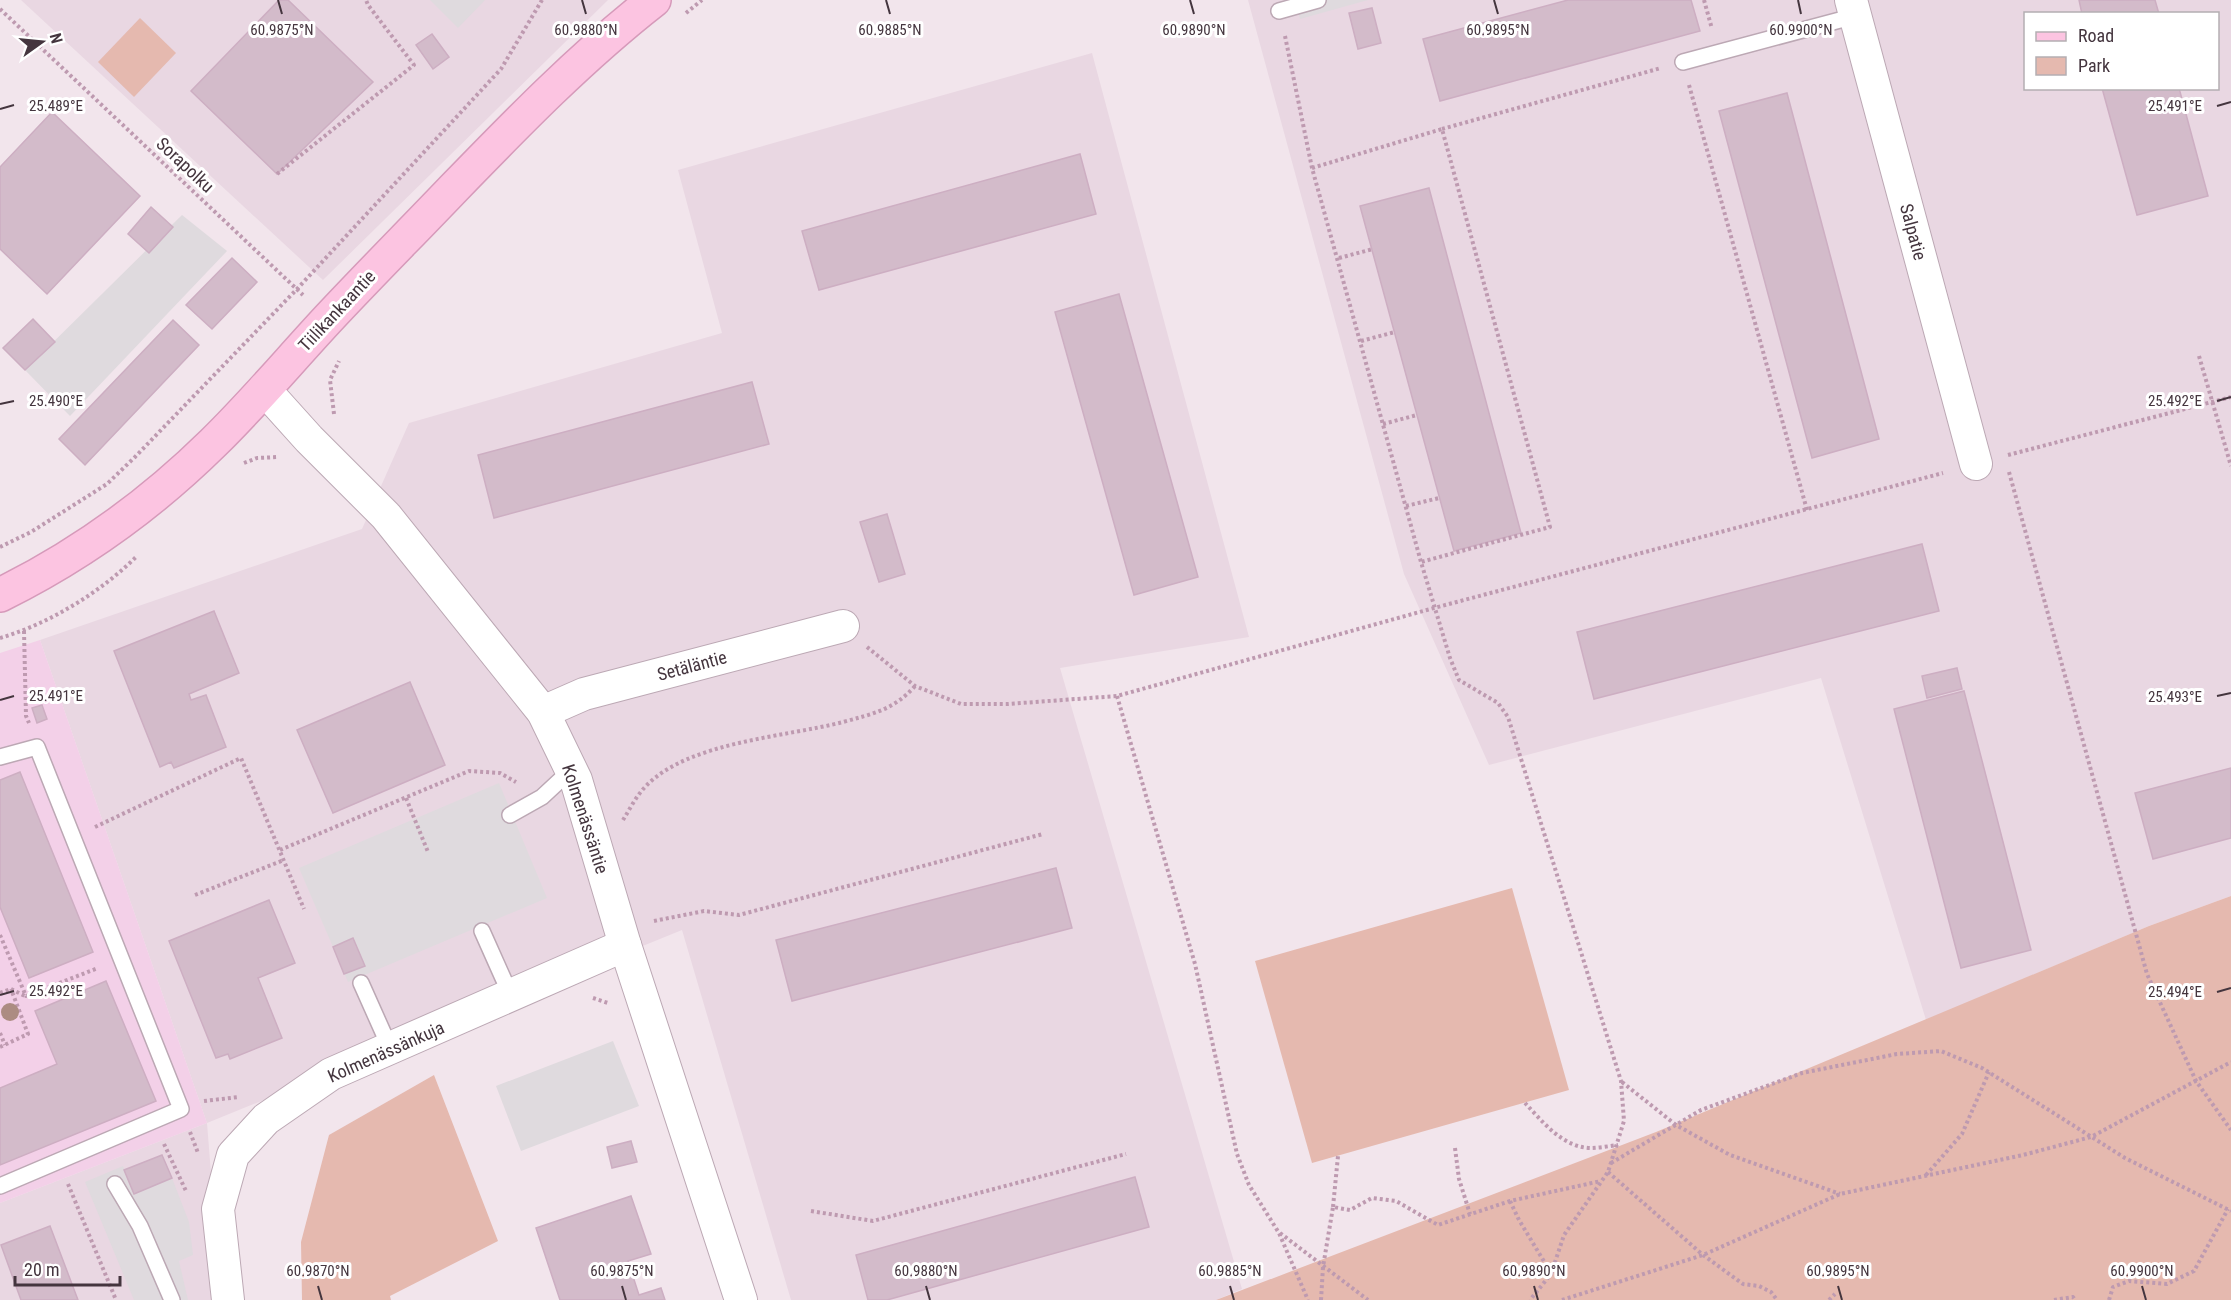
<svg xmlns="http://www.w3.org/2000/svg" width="2231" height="1300" font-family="'Roboto Condensed',sans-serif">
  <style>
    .residential { fill: #e9d7e2; fill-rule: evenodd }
    .commercial { fill: #f3d0e8 }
    .green { fill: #e5b9af }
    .parking { fill: #dfdade }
    .building { fill: #d3bbca; stroke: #cdaec2; stroke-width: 1.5 }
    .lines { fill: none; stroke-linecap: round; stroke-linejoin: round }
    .lane-casing { stroke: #bca8b4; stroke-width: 18 }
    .street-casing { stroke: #bca8b4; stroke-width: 34 }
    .secondary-casing { stroke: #d69aba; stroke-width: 36 }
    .path { stroke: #be9ab0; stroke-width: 4; stroke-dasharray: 3 3; stroke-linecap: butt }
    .lane { stroke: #fff; stroke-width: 15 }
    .street { stroke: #fff; stroke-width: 32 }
    .secondary { stroke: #fcc4e1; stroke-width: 33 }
    .tree { fill: #ac8c82 }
    .ticks { fill: none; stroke: #44353e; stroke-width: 2 }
    .labels { text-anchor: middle; stroke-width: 6; stroke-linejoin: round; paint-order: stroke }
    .street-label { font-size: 18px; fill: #44353e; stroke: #fff }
    .ticks-label { font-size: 15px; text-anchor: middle; fill: #44353e; stroke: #fff; stroke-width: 6; stroke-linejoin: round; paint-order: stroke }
  </style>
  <rect width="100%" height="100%" fill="#f2e5ec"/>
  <g class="residential">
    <polygon points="21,0 608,0 323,280"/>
    <path d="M 1248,0 L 2231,0 L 2231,896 L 2149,926 L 1926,1020 L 1821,678 L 1489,765 L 1404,574 ZM 2026,14 L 2218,14 L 2218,88 L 2026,88 Z"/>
    <polygon points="1092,53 1249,637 1060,668 1242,1289 1216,1300 791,1300 682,930 207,1123 221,1300 0,1300 0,1203 207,1123 40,640 362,529 409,423 722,333 678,170"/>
  </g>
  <polygon class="commercial" points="40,640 207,1123 0,1203 0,653"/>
  <g class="green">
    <polygon points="140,18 176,53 134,97 98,62"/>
    <polygon points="1512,888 1569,1090 1312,1163 1255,961"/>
    <polygon points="2231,896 2231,1300 1216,1300 1656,1132 2149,926"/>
    <polygon points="434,1075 498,1241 390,1296 391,1300 302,1300 301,1242 329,1135"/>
  </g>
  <g class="parking">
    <polygon points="430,0 485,0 458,28"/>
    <polygon points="1295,0 1368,0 1300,19"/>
    <polygon points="182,215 227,251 70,416 25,370"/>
    <polygon points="499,783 547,898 348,982 299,868"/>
    <polygon points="613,1041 639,1106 521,1151 496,1086"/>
    <polygon points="123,1166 134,1194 172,1178 189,1222 193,1255 179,1261 188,1300 134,1300 85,1182"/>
  </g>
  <g class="building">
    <polygon points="279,0 288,0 373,82 277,174 191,91"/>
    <polygon points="1568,0 1691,0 1700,31 1440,101 1423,39"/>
    <polygon points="2079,0 2155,0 2159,14 2082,14"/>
    <polygon points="1372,8 1381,43 1358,49 1349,13"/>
    <polygon points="432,34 449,57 433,69 416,45"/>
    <polygon points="2102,88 2179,88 2208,196 2137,215"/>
    <polygon points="1787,93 1879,439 1812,458 1719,111"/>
    <polygon points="52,112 140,196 47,294 0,249 0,167"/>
    <polygon points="1080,154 1096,214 819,290 802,231"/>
    <polygon points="1429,188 1521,533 1454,551 1360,206"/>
    <polygon points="151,207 173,227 149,253 128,234"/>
    <polygon points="232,258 257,282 212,329 186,305"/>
    <polygon points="1119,294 1198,577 1134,595 1055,312"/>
    <polygon points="33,319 55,342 25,370 3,348"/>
    <polygon points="173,320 199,345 85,465 59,439"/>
    <polygon points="752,382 769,444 494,518 478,455"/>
    <polygon points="887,514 905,574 879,582 860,522"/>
    <polygon points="1922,544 1939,611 1594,699 1577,632"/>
    <polygon points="214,611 239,673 189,694 191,700 206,695 226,747 174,768 171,762 160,767 114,651"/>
    <polygon points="1957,668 1962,689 1927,698 1922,676"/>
    <polygon points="410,682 445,765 333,813 297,730"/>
    <polygon points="1964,691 2031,950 1961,968 1894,709"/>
    <polygon points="42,705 47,719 37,723 32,708"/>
    <polygon points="2231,768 2231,838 2153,859 2135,793"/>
    <polygon points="20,772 93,952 29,978 0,907 0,780"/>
    <polygon points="1056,868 1072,928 792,1001 776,940"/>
    <polygon points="269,900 295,963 258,978 282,1038 230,1059 228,1054 216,1058 169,941"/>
    <polygon points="353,938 365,966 344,974 333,947"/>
    <polygon points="106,981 156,1101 0,1165 0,1088 57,1064 35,1011"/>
    <polygon points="631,1141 637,1162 612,1168 607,1147"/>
    <polygon points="162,1155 172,1178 134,1194 124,1170"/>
    <polygon points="1135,1177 1149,1227 887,1300 868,1300 856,1255"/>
    <polygon points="631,1196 651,1254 628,1261 639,1295 661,1288 665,1300 560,1300 536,1228"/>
    <polygon points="50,1226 78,1300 21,1300 1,1245"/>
  </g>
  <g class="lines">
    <g class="lane-casing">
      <g id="lane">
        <polyline points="1279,11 1318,0"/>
        <polyline points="1683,62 1855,16"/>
        <polyline points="0,757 37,747 181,1109 0,1186"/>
        <polyline points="510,815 542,797 571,770"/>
        <polyline points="482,931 511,996"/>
        <polyline points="361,983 390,1048"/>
        <polyline points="115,1184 140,1226 172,1300"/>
      </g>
    </g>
    <g class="street-casing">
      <g id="street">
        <polyline points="1851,0 1976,464"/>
        <polyline points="264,389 309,439 386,516 543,712 576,780 625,945 741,1300"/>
        <polyline points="543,712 584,694 843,626"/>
        <polyline points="228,1300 218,1209 233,1155 266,1119 331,1074 625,945"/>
      </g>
    </g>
    <g class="secondary-casing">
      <path id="secondary" d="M 0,595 C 79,556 150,505 213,443 C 253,404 289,361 327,320 C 368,276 411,233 453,189 C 517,123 581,57 654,0"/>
    </g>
    <g class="path">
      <polyline points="1704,0 1712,29"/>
      <polyline points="0,9 303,295"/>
      <polyline points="686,13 702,0"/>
      <polyline points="1285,36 1312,168 1421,562 1450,658 1459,680 1498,703 1508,717 1621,1081 1624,1121 1608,1172 1564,1235 1551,1274 1530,1300"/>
      <polyline points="1689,85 1807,510"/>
      <polyline points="1442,129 1661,68"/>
      <polyline points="1312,168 1442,129 1550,527 1421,562"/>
      <polyline points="277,174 414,65 368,5 366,0"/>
      <polyline points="1339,258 1373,249"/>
      <polyline points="1361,341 1395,332"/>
      <polyline points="2199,356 2231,466"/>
      <polyline points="334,414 330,380 339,361"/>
      <polyline points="1383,424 1417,415"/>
      <polyline points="2008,455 2231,397"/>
      <polyline points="244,463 257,458 278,457"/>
      <polyline points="2009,472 2147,974 2196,1081 2231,1130"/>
      <polyline points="1406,506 1439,498"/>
      <polyline points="0,547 31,532 107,484 135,457 297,289 501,69 542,0"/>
      <polyline points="24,631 26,716 29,723"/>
      <path d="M 0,638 C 49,624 101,592 137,556"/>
      <polyline points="867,647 915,686 961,704 1008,704 1117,696 1434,608 1943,473"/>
      <polyline points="1117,696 1195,964 1237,1154 1249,1185 1279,1233 1308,1300"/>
      <polyline points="406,798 428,852"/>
      <path d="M 623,820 C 630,809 636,796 646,786 C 688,742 785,737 843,722 C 872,714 894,710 915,686"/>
      <polyline points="95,827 241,758 304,909"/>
      <polyline points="280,850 469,771 500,773 516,782"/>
      <polyline points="195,895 284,860"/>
      <polyline points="654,921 704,911 739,915 1043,834"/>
      <polyline points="0,935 26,996 98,968"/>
      <polyline points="11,989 25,996"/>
      <polyline points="0,993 11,989"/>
      <polyline points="593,998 608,1003"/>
      <polyline points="0,1033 5,1045"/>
      <polyline points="0,1047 28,1034 11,989"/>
      <polyline points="1622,1082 1676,1125 1730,1155 1840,1194"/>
      <polyline points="204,1101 239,1097"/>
      <path d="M 1525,1103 C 1542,1121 1562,1147 1590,1148 C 1599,1148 1609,1146 1618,1145"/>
      <polyline points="190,1132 198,1153"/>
      <polyline points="164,1144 186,1191"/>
      <polyline points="1455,1148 1459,1179 1470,1214"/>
      <polyline points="1611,1163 1701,1110 1802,1073 1897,1054 1941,1051 1982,1068 2125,1158 2231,1211"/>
      <polyline points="1608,1172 1703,1255 1743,1284 1759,1286 1771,1292 1777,1300"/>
      <polyline points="1926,1175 1962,1134 1989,1072"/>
      <polyline points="68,1184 116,1300"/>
      <polyline points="1510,1201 1519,1220 1551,1273"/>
      <polyline points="1333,1207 1338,1156"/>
      <polyline points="811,1211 873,1221 1126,1154"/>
      <polyline points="1280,1233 1368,1300"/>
      <polyline points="1321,1300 1323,1267 1333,1207 1350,1210 1372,1198 1396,1201 1438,1225 1510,1201 1601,1181"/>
      <polyline points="1562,1300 1703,1255 1840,1194 2023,1155 2091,1137 2231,1062"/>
      <polyline points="1829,1300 1835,1294"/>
      <polyline points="2054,1300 2073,1297 2075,1300"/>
      <polyline points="2109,1300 2113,1287 2129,1281 2167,1284 2194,1271 2228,1209"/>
    </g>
    <use href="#lane" class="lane"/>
    <use href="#street" class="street"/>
    <use href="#secondary" class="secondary"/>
  </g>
  <circle class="tree" cx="10" cy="1012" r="9"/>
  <path class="ticks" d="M 278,0 L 282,14M 582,0 L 586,14M 886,0 L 890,14M 1190,0 L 1194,14M 1494,0 L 1498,14M 1798,0 L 1801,14M 2217,106 L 2231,102M 0,109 L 14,105M 2217,401 L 2231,397M 0,404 L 14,401M 2217,696 L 2231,693M 0,700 L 14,696M 2217,992 L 2231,988M 0,995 L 14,991M 318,1286 L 322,1300M 622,1286 L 626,1300M 926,1286 L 930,1300M 1230,1286 L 1234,1300M 1534,1286 L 1538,1300M 1838,1286 L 1842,1300M 2142,1286 L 2146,1300"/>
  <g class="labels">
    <g class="street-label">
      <text transform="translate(185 165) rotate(43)" y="6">Sorapolku</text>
      <text transform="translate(1913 232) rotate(75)" y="6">Salpatie</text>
      <text transform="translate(337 311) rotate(-47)" y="6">Tiilikankaantie</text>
      <text transform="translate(692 666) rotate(-15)" y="6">Setäläntie</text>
      <text transform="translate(585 819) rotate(72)" y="6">Kolmenässäntie</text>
      <text transform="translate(386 1052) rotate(-24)" y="6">Kolmenässänkuja</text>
    </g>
  </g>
  <g class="ticks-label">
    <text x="282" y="35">60.9875°N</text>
    <text x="586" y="35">60.9880°N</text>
    <text x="890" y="35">60.9885°N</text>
    <text x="1194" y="35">60.9890°N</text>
    <text x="1498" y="35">60.9895°N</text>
    <text x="1801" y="35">60.9900°N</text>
    <text x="56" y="111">25.489°E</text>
    <text x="2175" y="111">25.491°E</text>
    <text x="56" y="406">25.490°E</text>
    <text x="2175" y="406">25.492°E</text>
    <text x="56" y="701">25.491°E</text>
    <text x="2175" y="702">25.493°E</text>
    <text x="56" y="996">25.492°E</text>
    <text x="2175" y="997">25.494°E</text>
    <text x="318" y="1276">60.9870°N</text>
    <text x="622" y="1276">60.9875°N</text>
    <text x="926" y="1276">60.9880°N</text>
    <text x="1230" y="1276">60.9885°N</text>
    <text x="1534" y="1276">60.9890°N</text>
    <text x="1838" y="1276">60.9895°N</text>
    <text x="2142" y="1276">60.9900°N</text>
  </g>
  <rect x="2024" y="12" width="195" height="78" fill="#ffffff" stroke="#b4aeb2" stroke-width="1.5"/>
  <rect x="2036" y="32" width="30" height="9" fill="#fcc4e1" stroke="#b4aeb2" stroke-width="1.5"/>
  <text x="2078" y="42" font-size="18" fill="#44353e">Road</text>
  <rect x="2036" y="57" width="30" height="18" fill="#e5b9af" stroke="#b4aeb2" stroke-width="1.5"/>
  <text x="2078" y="72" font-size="18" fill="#44353e">Park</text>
  <g transform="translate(42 42) rotate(75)" stroke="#ffffff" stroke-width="4.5" paint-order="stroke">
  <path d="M0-4.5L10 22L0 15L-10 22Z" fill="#44353e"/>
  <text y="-9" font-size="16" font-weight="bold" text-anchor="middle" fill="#44353e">N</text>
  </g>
  <path d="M15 1276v9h105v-9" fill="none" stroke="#44353e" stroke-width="3"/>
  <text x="24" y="1276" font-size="18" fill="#44353e" stroke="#ffffff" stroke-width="4.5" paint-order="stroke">20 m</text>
</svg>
